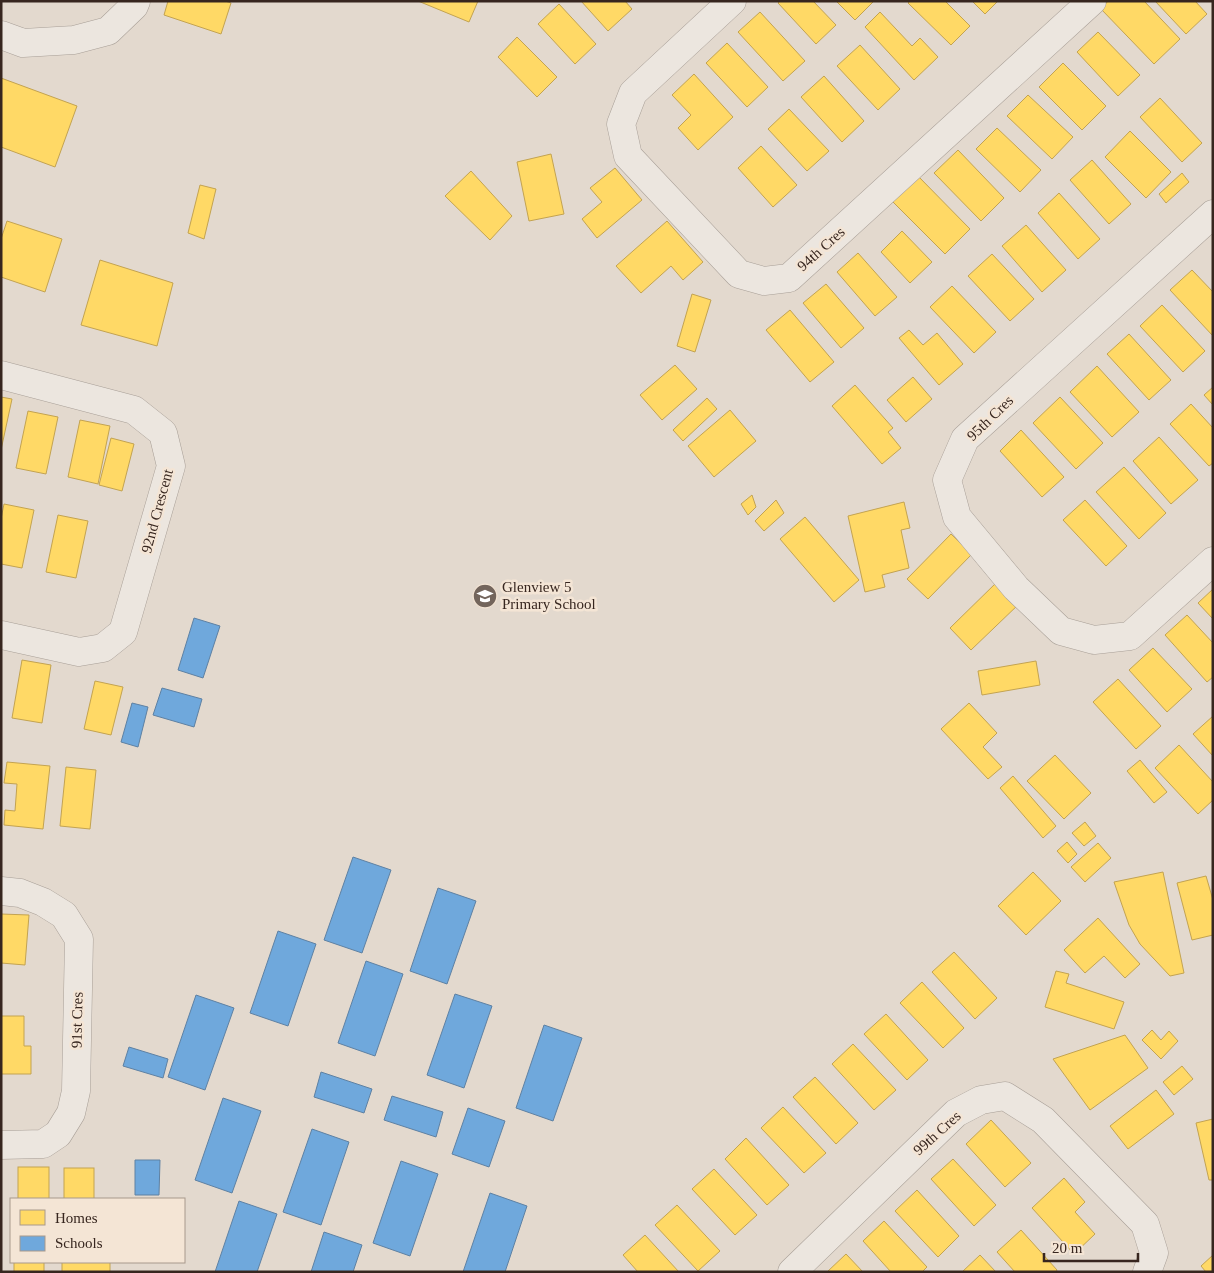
<svg xmlns="http://www.w3.org/2000/svg" width="1214" height="1273" font-family="Georgia,serif">
  <style>
    .homes { fill: #ffd966; stroke: #c3a351 }
    .schools { fill: #6fa8dc; stroke: #5e81a3 }
    .lines { fill: none; stroke-linecap: round; stroke-linejoin: round }
    .minor-casing { stroke: #a89f97; stroke-width: 29 }
    .minor { stroke: #ece6df; stroke-width: 28 }
    .labels { text-anchor: middle; stroke-width: 5; stroke-linejoin: round; paint-order: stroke }
    .street-label { font-size: 15px; fill: #37261f; stroke: #f4e5d5 }
    .poi-label { font-size: 15px; fill: #37261f; stroke: #f4e5d5; text-anchor: start }
  </style>
  <rect width="100%" height="100%" fill="#e3d9ce"/>
  <g class="homes">
    <polygon points="168,1 225,1 231,3 221,34 164,15"/>
    <polygon points="418,1 478,1 469,22"/>
    <polygon points="581,1 625,1 632,9 608,31"/>
    <polygon points="780,1 813,1 836,25 816,44 778,3"/>
    <polygon points="836,1 874,1 855,20"/>
    <polygon points="910,1 945,1 970,26 951,45 908,3"/>
    <polygon points="972,1 998,1 985,14"/>
    <polygon points="1108,1 1144,1 1180,39 1154,64 1101,9"/>
    <polygon points="1155,1 1195,1 1207,14 1186,34"/>
    <polygon points="559,4 596,44 575,64 538,24"/>
    <polygon points="760,12 805,61 783,81 738,32"/>
    <polygon points="880,12 912,46 920,38 938,57 914,80 865,27"/>
    <polygon points="1098,32 1140,75 1118,96 1077,52"/>
    <polygon points="517,37 557,77 537,97 498,57"/>
    <polygon points="727,43 768,87 747,107 706,63"/>
    <polygon points="860,45 900,89 878,110 837,66"/>
    <polygon points="1063,63 1106,106 1082,130 1039,87"/>
    <polygon points="694,74 733,117 698,150 678,128 691,115 672,95"/>
    <polygon points="824,76 864,121 842,142 801,97"/>
    <polygon points="1,78 77,106 55,167 1,147"/>
    <polygon points="1028,95 1073,137 1052,159 1007,116"/>
    <polygon points="1160,98 1202,143 1182,162 1140,117"/>
    <polygon points="789,109 829,151 807,171 768,129"/>
    <polygon points="997,128 1041,170 1020,192 976,149"/>
    <polygon points="1130,131 1171,172 1146,198 1105,157"/>
    <polygon points="761,146 797,185 773,207 738,168"/>
    <polygon points="958,150 1004,198 981,221 934,173"/>
    <polygon points="551,154 564,214 529,221 517,162"/>
    <polygon points="1092,160 1131,204 1109,224 1070,180"/>
    <polygon points="615,168 642,200 597,238 582,219 602,202 590,188"/>
    <polygon points="471,171 512,216 490,240 445,196"/>
    <polygon points="1182,173 1189,182 1166,203 1159,194"/>
    <polygon points="917,175 970,229 945,254 891,200"/>
    <polygon points="200,185 216,189 204,239 188,233"/>
    <polygon points="1059,193 1100,239 1078,259 1038,213"/>
    <polygon points="7,221 62,239 45,292 1,277 1,239"/>
    <polygon points="667,221 703,262 683,280 671,266 641,293 616,266"/>
    <polygon points="1026,225 1066,270 1042,292 1002,246"/>
    <polygon points="902,231 932,262 910,283 881,252"/>
    <polygon points="858,253 897,297 875,316 837,272"/>
    <polygon points="992,254 1034,299 1010,321 968,276"/>
    <polygon points="100,260 173,283 157,346 81,325"/>
    <polygon points="1192,270 1213,292 1213,336 1170,290"/>
    <polygon points="826,284 864,328 841,348 803,303"/>
    <polygon points="952,286 996,332 974,353 930,307"/>
    <polygon points="692,294 711,300 695,352 677,346"/>
    <polygon points="1162,305 1205,351 1183,372 1140,326"/>
    <polygon points="790,310 834,362 810,382 766,330"/>
    <polygon points="909,330 923,345 937,333 963,364 939,385 899,338"/>
    <polygon points="1129,334 1171,380 1149,400 1107,354"/>
    <polygon points="675,365 697,389 662,420 640,395"/>
    <polygon points="1097,366 1139,412 1112,437 1070,392"/>
    <polygon points="913,377 932,399 906,422 887,400"/>
    <polygon points="855,385 893,428 888,432 901,448 882,464 832,406"/>
    <polygon points="1213,387 1213,405 1204,395"/>
    <polygon points="1,397 12,399 1,450"/>
    <polygon points="1060,397 1103,443 1076,469 1033,423"/>
    <polygon points="707,398 717,409 683,441 673,430"/>
    <polygon points="1191,404 1213,428 1213,463 1209,466 1170,424"/>
    <polygon points="730,410 756,441 714,477 688,446"/>
    <polygon points="28,411 58,417 46,474 16,468"/>
    <polygon points="80,420 110,426 98,484 68,477"/>
    <polygon points="1021,430 1064,477 1042,497 1000,451"/>
    <polygon points="1159,437 1198,480 1171,504 1133,461"/>
    <polygon points="111,438 134,444 122,491 99,485"/>
    <polygon points="1124,467 1166,513 1139,539 1096,492"/>
    <polygon points="752,495 756,507 748,515 741,504"/>
    <polygon points="776,500 784,513 764,531 755,521"/>
    <polygon points="1085,500 1127,546 1106,566 1063,520"/>
    <polygon points="904,502 910,528 901,530 909,568 882,575 885,587 865,592 848,516"/>
    <polygon points="4,504 34,510 22,568 1,564 1,519"/>
    <polygon points="58,515 88,521 76,578 46,572"/>
    <polygon points="805,517 859,580 834,602 780,539"/>
    <polygon points="951,534 972,554 928,599 907,579"/>
    <polygon points="998,581 1020,603 971,650 950,628"/>
    <polygon points="1213,589 1213,619 1198,603"/>
    <polygon points="1187,615 1213,643 1213,677 1207,682 1165,635"/>
    <polygon points="1153,648 1192,689 1167,712 1129,670"/>
    <polygon points="22,660 51,665 42,723 12,718"/>
    <polygon points="1036,661 1040,685 982,695 978,671"/>
    <polygon points="1118,679 1161,726 1136,749 1093,702"/>
    <polygon points="95,681 123,687 111,735 84,729"/>
    <polygon points="969,703 997,733 983,747 1002,767 988,779 941,729"/>
    <polygon points="1213,716 1213,756 1193,734"/>
    <polygon points="1179,745 1213,782 1213,800 1198,814 1155,768"/>
    <polygon points="1055,755 1091,793 1064,819 1027,781"/>
    <polygon points="1140,760 1167,792 1154,803 1127,771"/>
    <polygon points="7,762 50,766 43,829 4,825 5,810 15,811 17,784 4,783"/>
    <polygon points="66,767 96,770 90,829 60,826"/>
    <polygon points="1013,776 1056,826 1043,838 1000,788"/>
    <polygon points="1085,822 1096,836 1084,846 1072,833"/>
    <polygon points="1067,842 1077,854 1068,863 1057,851"/>
    <polygon points="1098,843 1111,858 1085,882 1071,867"/>
    <polygon points="1033,872 1061,901 1026,935 998,906"/>
    <polygon points="1163,872 1184,973 1170,976 1140,944 1129,925 1114,882"/>
    <polygon points="1206,876 1213,900 1213,935 1192,940 1177,883"/>
    <polygon points="1,914 29,915 25,965 1,963"/>
    <polygon points="1098,918 1140,964 1125,978 1104,956 1085,973 1064,950"/>
    <polygon points="954,952 997,998 975,1019 932,972"/>
    <polygon points="1056,971 1069,974 1066,983 1124,1002 1114,1029 1045,1007"/>
    <polygon points="922,982 964,1028 943,1048 900,1003"/>
    <polygon points="886,1014 928,1060 907,1080 864,1034"/>
    <polygon points="1,1016 24,1016 24,1046 31,1046 31,1074 1,1074"/>
    <polygon points="1152,1030 1161,1040 1169,1031 1178,1041 1161,1059 1142,1040"/>
    <polygon points="1125,1035 1148,1068 1090,1110 1053,1059"/>
    <polygon points="853,1044 896,1090 874,1110 832,1064"/>
    <polygon points="1182,1066 1193,1079 1174,1095 1163,1082"/>
    <polygon points="815,1077 858,1123 836,1144 793,1097"/>
    <polygon points="1156,1090 1174,1114 1128,1149 1110,1126"/>
    <polygon points="783,1107 826,1153 804,1173 761,1128"/>
    <polygon points="1213,1119 1213,1180 1209,1180 1196,1123"/>
    <polygon points="991,1120 1031,1163 1005,1187 966,1144"/>
    <polygon points="746,1138 789,1185 767,1205 725,1159"/>
    <polygon points="953,1159 996,1205 974,1226 931,1179"/>
    <rect x="18" y="1167" width="31" height="32"/>
    <rect x="64" y="1168" width="30" height="31"/>
    <polygon points="714,1169 757,1215 735,1235 692,1189"/>
    <polygon points="1064,1178 1085,1202 1075,1212 1095,1234 1074,1254 1032,1208"/>
    <polygon points="917,1190 959,1236 938,1257 895,1211"/>
    <polygon points="677,1205 720,1251 698,1271 655,1225"/>
    <polygon points="884,1221 927,1267 922,1272 891,1272 863,1241"/>
    <polygon points="1021,1230 1057,1270 1056,1272 1015,1272 997,1252"/>
    <polygon points="645,1235 679,1272 638,1272 623,1255"/>
    <polygon points="846,1254 863,1272 827,1272"/>
    <polygon points="980,1255 996,1272 962,1272"/>
    <polygon points="1213,1255 1213,1272 1206,1272 1201,1266"/>
    <rect x="14" y="1262" width="30" height="10"/>
    <rect x="62" y="1262" width="48" height="10"/>
  </g>
  <g class="schools">
    <polygon points="194,618 220,626 203,678 178,670"/>
    <polygon points="162,688 202,699 194,727 153,715"/>
    <polygon points="132,703 148,707 138,747 121,742"/>
    <polygon points="353,857 391,870 362,953 324,940"/>
    <polygon points="438,888 476,901 447,984 410,971"/>
    <polygon points="278,931 316,944 288,1026 250,1013"/>
    <polygon points="366,961 403,974 375,1056 338,1043"/>
    <polygon points="455,994 492,1006 464,1088 427,1075"/>
    <polygon points="196,995 234,1008 205,1090 168,1077"/>
    <polygon points="544,1025 582,1038 553,1121 516,1108"/>
    <polygon points="129,1047 168,1059 163,1078 123,1066"/>
    <polygon points="321,1072 372,1089 364,1113 314,1097"/>
    <polygon points="392,1096 443,1112 436,1137 384,1120"/>
    <polygon points="223,1098 261,1111 232,1193 195,1180"/>
    <polygon points="468,1108 505,1121 489,1167 452,1154"/>
    <polygon points="312,1129 349,1142 321,1225 283,1212"/>
    <polygon points="135,1160 160,1160 159,1195 135,1195"/>
    <polygon points="401,1161 438,1174 410,1256 373,1243"/>
    <polygon points="490,1193 527,1206 505,1272 463,1272"/>
    <polygon points="239,1201 277,1214 257,1272 215,1272"/>
    <polygon points="324,1232 362,1245 353,1272 311,1272"/>
  </g>
  <g class="lines">
    <g class="minor-casing">
      <g id="minor">
        <polyline points="732,1 633,93 621,124 628,156 739,274 764,281 789,278 1092,1"/>
        <polyline points="1,35 23,43 74,40 108,31 134,6 136,1"/>
        <polyline points="1213,214 965,439 947,480 957,517 1016,588 1061,631 1094,640 1130,636 1213,561"/>
        <polyline points="1,375 134,410 163,433 171,466 123,632 103,648 79,652 1,635"/>
        <polyline points="1,891 20,893 43,902 64,915 79,939 76,1091 71,1113 58,1134 43,1144 1,1145"/>
        <polyline points="792,1272 956,1113 981,1100 1005,1096 1043,1120 1145,1224 1154,1253 1147,1272"/>
      </g>
    </g>
    <use href="#minor" class="minor"/>
  </g>
  <defs>
    <g id="school-disc" transform="scale(1.25)"><circle r="9.5" fill="#73655c" stroke="#f4e5d5"/><path d="M0-5L7-2L0 1L-7-2ZM-4 1L0 2.5L4 1V4Q0 6-4 4Z" fill="#fff"/></g>
  </defs>
  <g fill-rule="evenodd">
    <use href="#school-disc" x="485" y="596"/>
  </g>
  <g class="labels">
    <g class="street-label">
      <text transform="translate(821 249) rotate(-42)" y="5">94th Cres</text>
      <text transform="translate(990 418) rotate(-44)" y="5">95th Cres</text>
      <text transform="translate(157 511) rotate(-75)" y="5">92nd Crescent</text>
      <text transform="translate(77 1020) rotate(-89)" y="5">91st Cres</text>
      <text transform="translate(937 1133) rotate(-42)" y="5">99th Cres</text>
    </g>
    <g class="poi-label">
      <text x="502" y="592">Glenview 5<tspan x="502" dy="17">Primary School</tspan></text>
    </g>
  </g>
  <rect width="1214" height="1273" fill="none" stroke="#37261f" stroke-width="5"/>
  <rect x="10" y="1198" width="175" height="65" fill="#f4e5d5" stroke="#a8998c"/>
  <rect x="20" y="1210" width="25" height="15" fill="#ffd966" stroke="#a8998c"/>
  <text x="55" y="1223" font-size="15" fill="#37261f">Homes</text>
  <rect x="20" y="1236" width="25" height="15" fill="#6fa8dc" stroke="#a8998c"/>
  <text x="55" y="1248" font-size="15" fill="#37261f">Schools</text>
  <path d="M1044 1253v8h94v-8" fill="none" stroke="#37261f" stroke-width="2.5"/>
  <text x="1052" y="1253" font-size="15" fill="#37261f" stroke="#f4e5d5" stroke-width="4" paint-order="stroke">20 m</text>
</svg>
